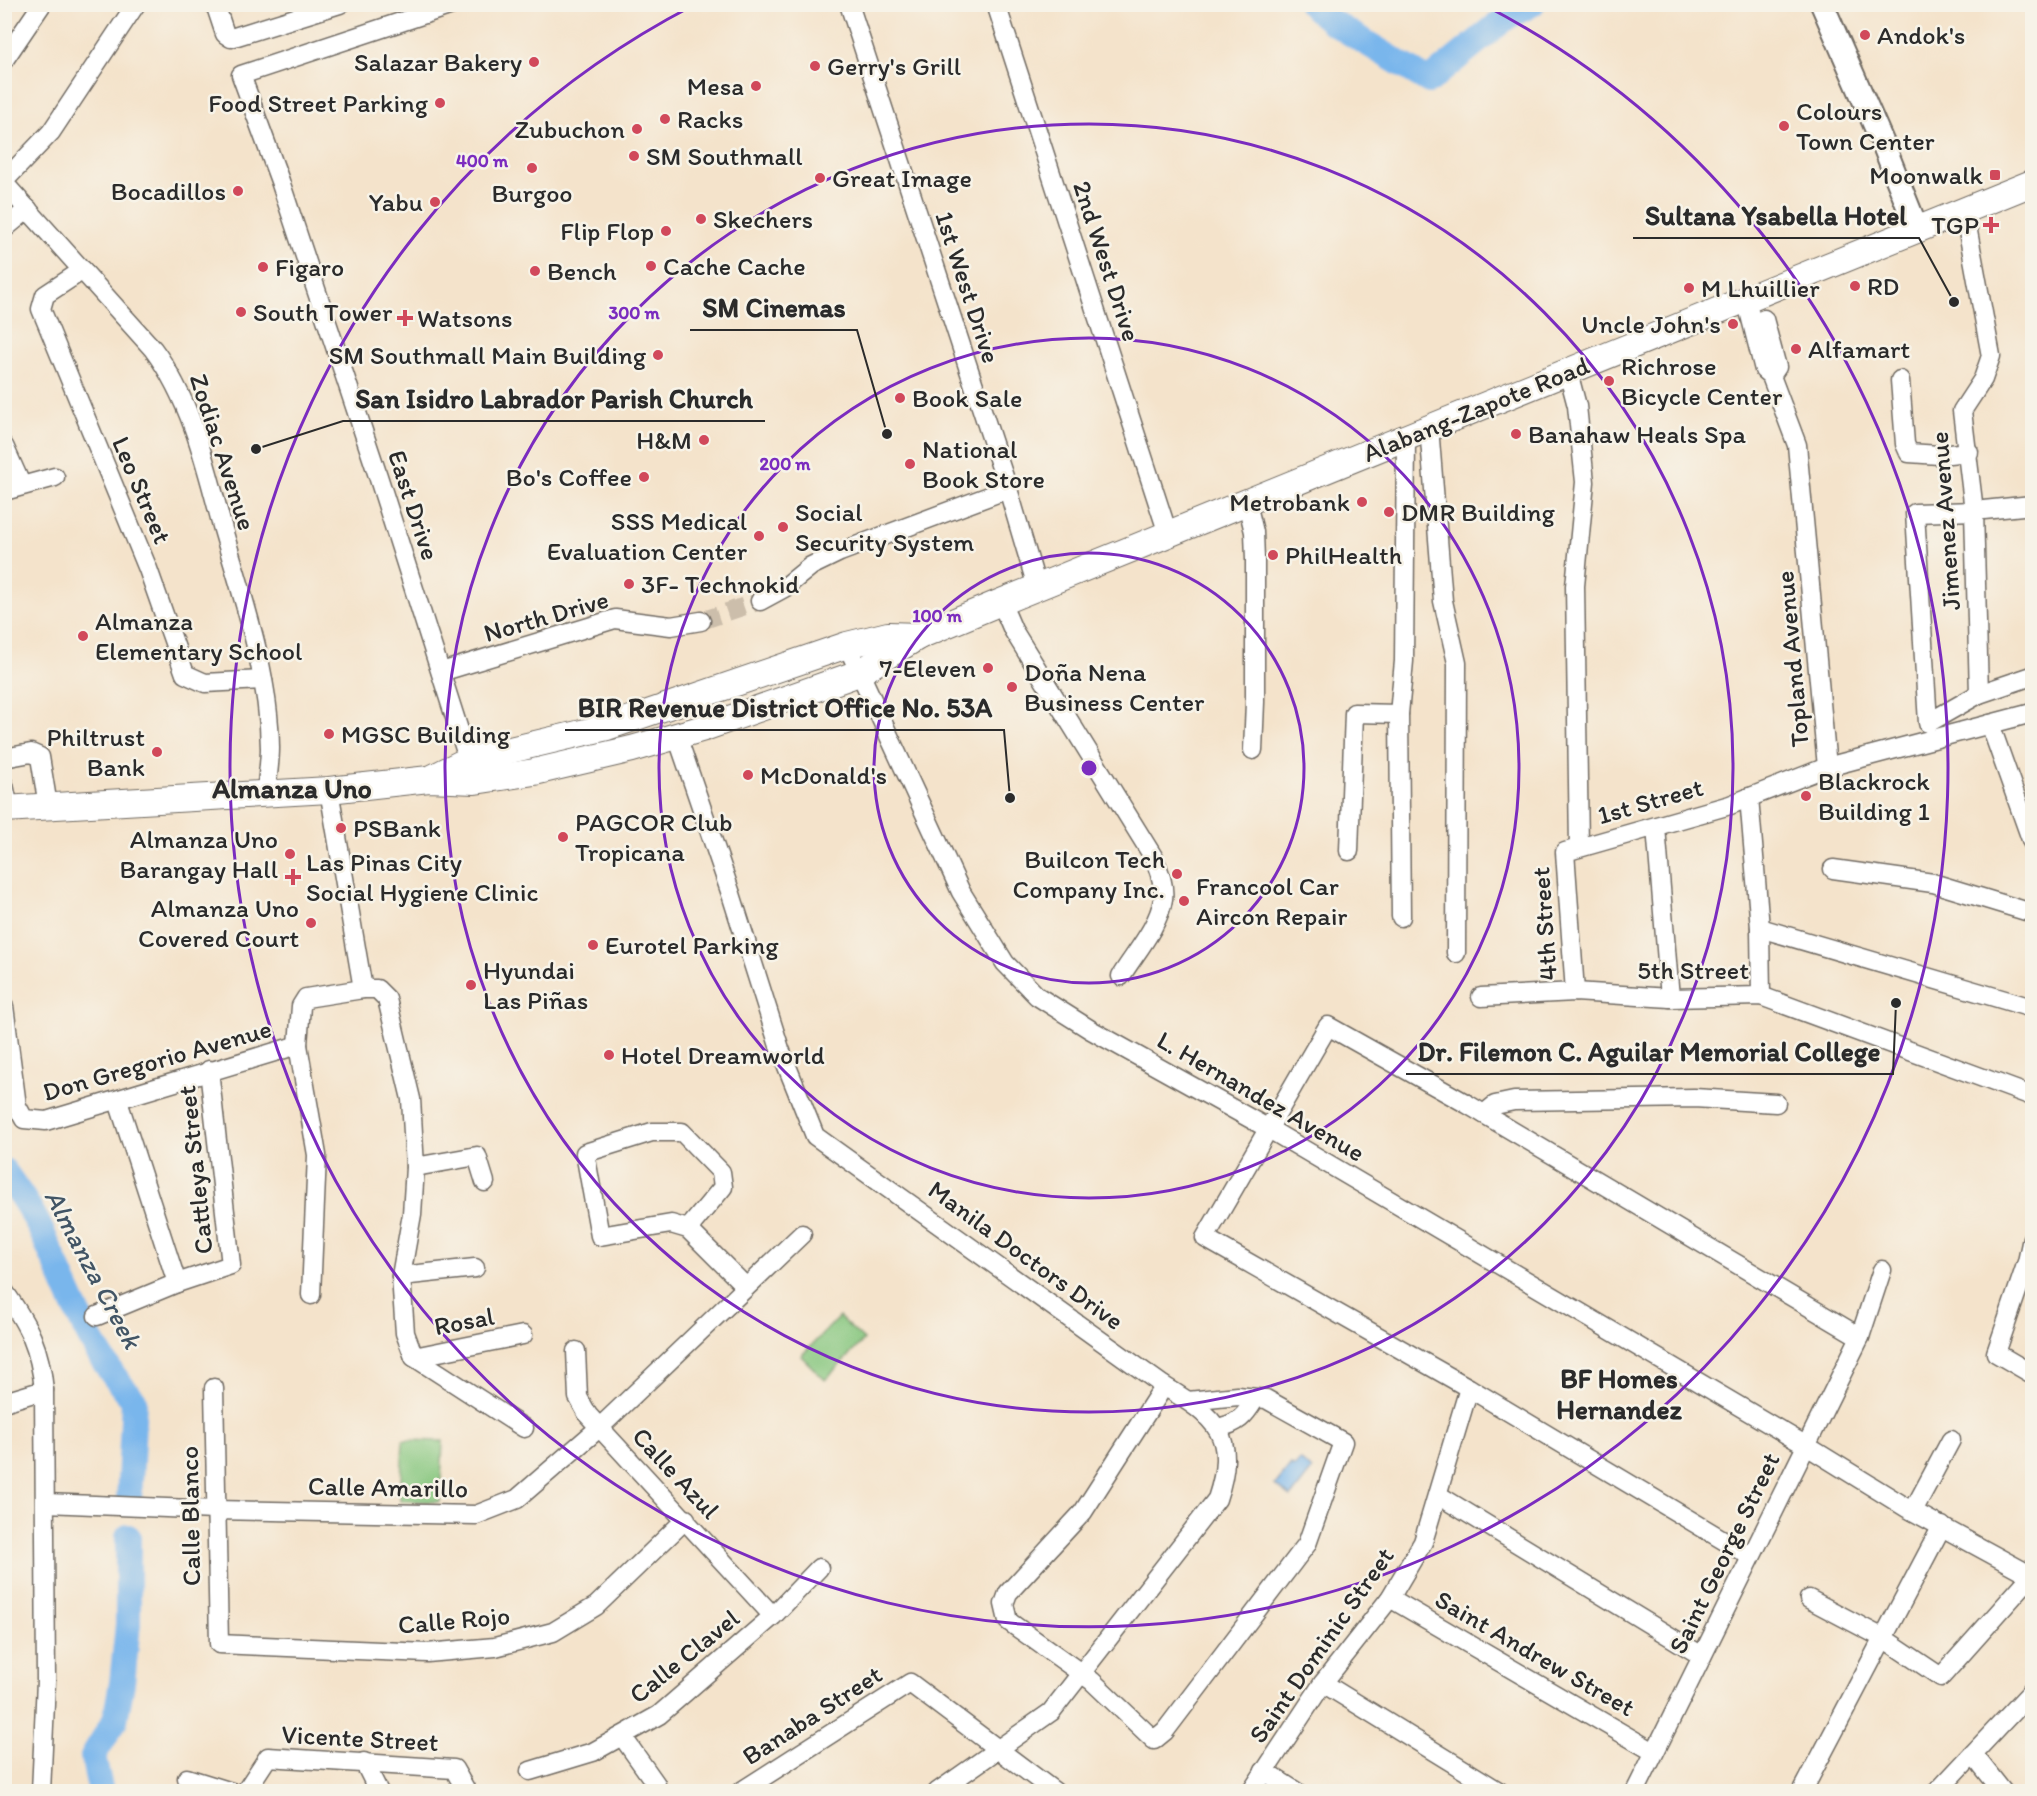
<svg xmlns="http://www.w3.org/2000/svg" width="2037" height="1796" font-family="Itim,sans-serif">
  <style>
    .green { fill: #86c67e; stroke: #587854; stroke-width: 1.5 }
    .water { fill: #79b6ec; stroke: #52708c; stroke-width: 1.5 }
    .lines { fill: none; stroke-linecap: round; stroke-linejoin: round }
    .river { stroke: #79b6ec; stroke-width: 26 }
    .minor-tunnel { stroke: #ccbeab; stroke-width: 18; stroke-dasharray: 18 9; stroke-linecap: butt }
    .minor-casing { stroke: #716b63; stroke-width: 21 }
    .major-casing { stroke: #716b63; stroke-width: 26 }
    .highway-casing { stroke: #716b63; stroke-width: 28 }
    .minor { stroke: #fff; stroke-width: 18 }
    .major { stroke: #fff; stroke-width: 22 }
    .highway { stroke: #fff; stroke-width: 26 }
    .ring { fill: none; stroke: #7b2cbf; stroke-width: 3 }
    .poi-dot { fill: #d1495b; stroke: #f7f3e8; stroke-width: 2 }
    .labels { text-anchor: middle; stroke-width: 5; stroke-linejoin: round; paint-order: stroke }
    .poi-label { font-size: 26px; fill: #2b2b2b; stroke: #f7f3e8; text-anchor: start }
    .street-label { font-size: 26px; fill: #2b2b2b; stroke: #f7f3e8 }
    .water-label { font-size: 27px; font-style: italic; fill: #425565; stroke: #f7f3e8 }
    .neighbourhood-label { font-size: 27px; font-weight: bold; fill: #2b2b2b; stroke: #f7f3e8 }
    .quarter-label { font-size: 28px; font-weight: bold; fill: #2b2b2b; stroke: #f7f3e8 }
    .centre { fill: #7b2cbf; stroke: #f7f3e8; stroke-width: 3 }
    .ring-label { font-size: 18px; text-anchor: middle; font-weight: bold; fill: #7b2cbf; stroke: #f7f3e8; stroke-width: 5; stroke-linejoin: round; paint-order: stroke }
    .leader { fill: none; stroke: #2b2b2b; stroke-width: 2 }
    .callout-dot { fill: #2b2b2b; stroke: #f7f3e8; stroke-width: 2 }
    .callout-label { font-size: 27px; text-anchor: middle; font-weight: bold; fill: #2b2b2b; stroke: #f7f3e8; stroke-width: 5; stroke-linejoin: round; paint-order: stroke }
  </style>
  <rect width="100%" height="100%" fill="#f7f3e8"/>
  <filter id="ink" filterUnits="userSpaceOnUse"><feTurbulence type="fractalNoise" baseFrequency=".0167" numOctaves="2"/><feDisplacementMap in="SourceGraphic" scale="12" xChannelSelector="R" yChannelSelector="G"/><feConvolveMatrix kernelMatrix="1 2 1 2 8 2 1 2 1" color-interpolation-filters="sRGB"/></filter>
  <filter id="wash" filterUnits="userSpaceOnUse"><feTurbulence type="fractalNoise" baseFrequency=".008" numOctaves="4" result="noise"/><feDisplacementMap in="SourceGraphic" scale="24" xChannelSelector="R" yChannelSelector="G"/><feGaussianBlur stdDeviation="1.35" result="paint"/><feColorMatrix in="noise" values="0 0 0 0 0 0 0 0 0 0 0 0 0 0 0 0 0 1.4 0 .05"/><feComposite in="paint" operator="in"/></filter>
  <g filter="url(#wash)">
    <rect width="100%" height="100%" fill="#f4e3cb"/>
    <g class="green">
      <polygon points="839,1317 864,1340 825,1380 801,1356"/>
      <polygon points="403,1440 443,1441 440,1502 400,1501"/>
    </g>
    <polygon class="water" points="1300,1460 1312,1470 1291,1497 1275,1485 1291,1465 1295,1467"/>
    <g class="lines">
      <g class="river">
        <polyline points="1311,4 1332,22 1429,81 1507,17 1532,4"/>
        <path d="M 4,1171 C 16,1188 30,1207 39,1226 C 68,1286 87,1351 134,1400 L 129,1502"/>
        <polyline points="101,1792 93,1756 115,1720 122,1683 128,1624 128,1537"/>
      </g>
    </g>
  </g>
  <g filter="url(#ink)">
    <g class="lines">
      <polyline class="minor-tunnel" points="701,621 760,601"/>
      <g class="minor-casing">
        <g id="minor">
          <polyline points="215,4 225,34 231,38 340,4"/>
          <polyline points="455,4 241,75 280,181 378,476 472,771"/>
          <polyline points="849,4 1008,489 1037,587"/>
          <polyline points="996,4 1168,534"/>
          <polyline points="4,60 42,4"/>
          <polyline points="4,181 51,132 136,4"/>
          <path d="M 4,183 L 153,349 C 191,400 206,465 222,526 C 243,599 269,672 270,748 C 270,763 267,779 266,794"/>
          <polyline points="1964,210 1991,356 1983,379 1962,411 1974,511 1979,694"/>
          <polyline points="4,229 28,209"/>
          <polyline points="83,270 45,295 41,309 148,569 185,674 205,683 263,680"/>
          <polyline points="1746,299 1764,370 1771,376 1797,445 1827,767"/>
          <polyline points="1764,319 1777,367 1771,376"/>
          <polyline points="1568,372 1577,406 1585,482 1575,586 1579,847"/>
          <polyline points="1900,380 1905,444 1909,453 1939,455 1969,452"/>
          <polyline points="1429,427 1443,601 1457,663 1456,953"/>
          <polyline points="4,446 21,484"/>
          <polyline points="4,491 55,477"/>
          <polyline points="1247,503 1254,532 1255,560 1255,702 1253,750"/>
          <polyline points="2032,505 1974,511 1915,513 1928,723 1979,694 2032,676"/>
          <polyline points="760,601 784,588 811,566 840,552 1008,489"/>
          <path d="M 1001,602 L 1013,630 L 1154,858 C 1159,871 1165,885 1163,899 C 1159,926 1135,953 1121,976"/>
          <polyline points="847,645 961,892 1005,963 1037,996 1091,1030 1269,1129 1805,1445 1907,1508 2032,1576"/>
          <polyline points="441,672 615,619 671,626 701,621"/>
          <polyline points="1990,724 2032,842"/>
          <path d="M 677,736 L 731,894 L 780,1049 L 815,1136 L 1164,1386 C 1217,1418 1238,1436 1217,1499 L 1051,1712 L 937,1792"/>
          <polyline points="4,758 31,753 40,757 48,806"/>
          <polyline points="4,785 9,808"/>
          <polyline points="329,790 363,989"/>
          <polyline points="1749,797 1760,928 1761,996"/>
          <polyline points="1656,827 1670,998"/>
          <polyline points="1349,851 1354,713 1399,714"/>
          <polyline points="1833,869 1933,883 2032,913"/>
          <polyline points="1401,917 1399,714 1404,661 1406,437"/>
          <polyline points="1760,928 2032,1008"/>
          <polyline points="1575,992 1565,852 1730,805 1827,767 2032,713"/>
          <polyline points="1481,997 1575,992 1670,998 1761,996 2032,1096"/>
          <polyline points="4,1006 17,1106 24,1119 46,1121 298,1045 301,1006 306,998 363,989 377,989 387,999 411,1099 415,1167 412,1214 401,1276 405,1333 414,1357 524,1428"/>
          <polyline points="298,1045 317,1155 311,1295"/>
          <polyline points="118,1101 177,1283"/>
          <polyline points="1484,1114 1495,1105 1514,1101 1694,1098 1776,1103"/>
          <polyline points="415,1167 477,1156 485,1182"/>
          <polyline points="688,1229 723,1187 721,1172 682,1132 652,1132 585,1153 600,1236 671,1224 688,1229 746,1287"/>
          <polyline points="2032,1238 2027,1262 1996,1353 2032,1374"/>
          <polyline points="401,1276 475,1268"/>
          <path d="M 4,1291 C 29,1326 40,1348 44,1390 L 46,1681 L 41,1792"/>
          <polyline points="97,1316 177,1283 231,1265 209,1070"/>
          <polyline points="576,1351 578,1397 588,1415 773,1616"/>
          <polyline points="414,1357 523,1335"/>
          <polyline points="1164,1386 1083,1512 1008,1593 1004,1604 1008,1621 1092,1681 1154,1740 1165,1731 1307,1544 1343,1442 1266,1399 1238,1396 1188,1401"/>
          <polyline points="214,1388 219,1644 427,1653 495,1647 553,1632 596,1606 686,1519"/>
          <polyline points="4,1402 44,1390"/>
          <path d="M 1217,1428 C 1238,1424 1245,1416 1255,1399"/>
          <polyline points="1438,1495 1702,1656"/>
          <polyline points="46,1503 215,1510 476,1515 517,1499 599,1428 802,1234"/>
          <polyline points="1913,1511 1951,1440"/>
          <polyline points="1750,1556 1469,1388 1205,1238 1328,1026 1467,1104 1860,1337"/>
          <polyline points="1390,1598 1654,1752"/>
          <polyline points="1809,1599 1883,1638 1941,1677 2032,1575"/>
          <polyline points="1323,1683 1500,1792"/>
          <polyline points="622,1736 656,1784"/>
          <polyline points="1973,1754 2003,1792"/>
          <polyline points="364,1762 379,1792"/>
          <polyline points="530,1771 593,1752 659,1715 773,1616 819,1568"/>
          <polyline points="1264,1771 1297,1792"/>
          <polyline points="187,1778 232,1792"/>
          <polyline points="245,1792 268,1757 454,1769 467,1792"/>
          <polyline points="740,1792 910,1683 1055,1792"/>
          <polyline points="1251,1792 1323,1683 1390,1598 1423,1542 1469,1388"/>
          <polyline points="1635,1792 1860,1337 1882,1270"/>
          <polyline points="1802,1792 1942,1526"/>
          <polyline points="1937,1792 2032,1691"/>
        </g>
      </g>
      <g class="major-casing">
        <polyline id="major" points="1822,4 1884,146 1917,229"/>
      </g>
      <g class="highway-casing">
        <g id="highway">
          <polyline points="432,778 468,760 607,727 847,645 888,635 919,636"/>
          <polyline points="4,809 329,790 429,779 475,781 534,772 632,749 704,728 859,673 919,636 1001,602 2032,183"/>
        </g>
      </g>
      <use href="#minor" class="minor"/>
      <use href="#major" class="major"/>
      <use href="#highway" class="highway"/>
    </g>
  </g>
  <g class="ring">
    <circle cx="1089" cy="768" r="215"/>
    <circle cx="1089" cy="768" r="430"/>
    <circle cx="1089" cy="768" r="644"/>
    <path d="M1486 6A859 859 0 1 1 692 6"/>
  </g>
  <g class="poi-dot">
    <circle cx="1865" cy="35" r="6"/>
    <circle cx="534" cy="62" r="6"/>
    <circle cx="815" cy="66" r="6"/>
    <circle cx="756" cy="86" r="6"/>
    <circle cx="440" cy="103" r="6"/>
    <circle cx="665" cy="119" r="6"/>
    <circle cx="1784" cy="126" r="6"/>
    <circle cx="637" cy="129" r="6"/>
    <circle cx="634" cy="156" r="6"/>
    <circle cx="532" cy="168" r="6"/>
    <rect x="1989" y="169" width="12" height="12" rx="3"/>
    <circle cx="820" cy="178" r="6"/>
    <circle cx="238" cy="191" r="6"/>
    <circle cx="435" cy="202" r="6"/>
    <circle cx="701" cy="219" r="6"/>
    <path d="M1988 216h6v6h6v6h-6v6h-6v-6h-6v-6h6z"/>
    <circle cx="666" cy="231" r="6"/>
    <circle cx="651" cy="266" r="6"/>
    <circle cx="263" cy="267" r="6"/>
    <circle cx="535" cy="271" r="6"/>
    <circle cx="1855" cy="286" r="6"/>
    <circle cx="1689" cy="288" r="6"/>
    <circle cx="241" cy="312" r="6"/>
    <path d="M402 309h6v6h6v6h-6v6h-6v-6h-6v-6h6z"/>
    <circle cx="1733" cy="324" r="6"/>
    <circle cx="1796" cy="349" r="6"/>
    <circle cx="658" cy="355" r="6"/>
    <circle cx="1609" cy="381" r="6"/>
    <circle cx="900" cy="398" r="6"/>
    <circle cx="1516" cy="434" r="6"/>
    <circle cx="704" cy="440" r="6"/>
    <circle cx="910" cy="464" r="6"/>
    <circle cx="644" cy="477" r="6"/>
    <circle cx="1362" cy="502" r="6"/>
    <circle cx="1389" cy="512" r="6"/>
    <circle cx="783" cy="527" r="6"/>
    <circle cx="759" cy="536" r="6"/>
    <circle cx="1273" cy="555" r="6"/>
    <circle cx="629" cy="584" r="6"/>
    <circle cx="83" cy="636" r="6"/>
    <circle cx="988" cy="668" r="6"/>
    <circle cx="1012" cy="687" r="6"/>
    <circle cx="329" cy="734" r="6"/>
    <circle cx="157" cy="752" r="6"/>
    <circle cx="748" cy="775" r="6"/>
    <circle cx="1806" cy="796" r="6"/>
    <circle cx="341" cy="828" r="6"/>
    <circle cx="563" cy="837" r="6"/>
    <circle cx="290" cy="854" r="6"/>
    <circle cx="1177" cy="874" r="6"/>
    <path d="M290 868h6v6h6v6h-6v6h-6v-6h-6v-6h6z"/>
    <circle cx="1184" cy="901" r="6"/>
    <circle cx="311" cy="923" r="6"/>
    <circle cx="593" cy="945" r="6"/>
    <circle cx="471" cy="985" r="6"/>
    <circle cx="609" cy="1055" r="6"/>
  </g>
  <g class="labels">
    <g class="poi-label">
      <text x="1877" y="44">Andok's</text>
      <text x="522" y="71" text-anchor="end">Salazar Bakery</text>
      <text x="827" y="75">Gerry's Grill</text>
      <text x="744" y="95" text-anchor="end">Mesa</text>
      <text x="428" y="112" text-anchor="end">Food Street Parking</text>
      <text x="1796" y="120">Colours<tspan x="1796" dy="30">Town Center</tspan></text>
      <text x="677" y="128">Racks</text>
      <text x="625" y="138" text-anchor="end">Zubuchon</text>
      <text x="646" y="165">SM Southmall</text>
      <text x="1983" y="184" text-anchor="end">Moonwalk</text>
      <text x="832" y="187">Great Image</text>
      <text x="226" y="200" text-anchor="end">Bocadillos</text>
      <text x="532" y="202" text-anchor="middle">Burgoo</text>
      <text x="423" y="211" text-anchor="end">Yabu</text>
      <text x="713" y="228">Skechers</text>
      <text x="1979" y="234" text-anchor="end">TGP</text>
      <text x="654" y="240" text-anchor="end">Flip Flop</text>
      <text x="663" y="275">Cache Cache</text>
      <text x="275" y="276">Figaro</text>
      <text x="547" y="280">Bench</text>
      <text x="1867" y="295">RD</text>
      <text x="1701" y="297">M Lhuillier</text>
      <text x="253" y="321">South Tower</text>
      <text x="417" y="327">Watsons</text>
      <text x="1721" y="333" text-anchor="end">Uncle John's</text>
      <text x="1808" y="358">Alfamart</text>
      <text x="646" y="364" text-anchor="end">SM Southmall Main Building</text>
      <text x="1621" y="375">Richrose<tspan x="1621" dy="30">Bicycle Center</tspan></text>
      <text x="912" y="407">Book Sale</text>
      <text x="1528" y="443">Banahaw Heals Spa</text>
      <text x="692" y="449" text-anchor="end">H&amp;M</text>
      <text x="922" y="458">National<tspan x="922" dy="30">Book Store</tspan></text>
      <text x="632" y="486" text-anchor="end">Bo's Coffee</text>
      <text x="1350" y="511" text-anchor="end">Metrobank</text>
      <text x="795" y="521">Social<tspan x="795" dy="30">Security System</tspan></text>
      <text x="1401" y="521">DMR Building</text>
      <text x="747" y="530" text-anchor="end">SSS Medical<tspan x="747" dy="30">Evaluation Center</tspan></text>
      <text x="1285" y="564">PhilHealth</text>
      <text x="641" y="593">3F- Technokid</text>
      <text x="95" y="630">Almanza<tspan x="95" dy="30">Elementary School</tspan></text>
      <text x="976" y="677" text-anchor="end">7-Eleven</text>
      <text x="1024" y="681">Doña Nena<tspan x="1024" dy="30">Business Center</tspan></text>
      <text x="341" y="743">MGSC Building</text>
      <text x="145" y="746" text-anchor="end">Philtrust<tspan x="145" dy="30">Bank</tspan></text>
      <text x="760" y="784">McDonald's</text>
      <text x="1818" y="790">Blackrock<tspan x="1818" dy="30">Building 1</tspan></text>
      <text x="575" y="831">PAGCOR Club<tspan x="575" dy="30">Tropicana</tspan></text>
      <text x="353" y="837">PSBank</text>
      <text x="278" y="848" text-anchor="end">Almanza Uno<tspan x="278" dy="30">Barangay Hall</tspan></text>
      <text x="1165" y="868" text-anchor="end">Builcon Tech<tspan x="1165" dy="30">Company Inc.</tspan></text>
      <text x="306" y="871">Las Pinas City<tspan x="306" dy="30">Social Hygiene Clinic</tspan></text>
      <text x="1196" y="895">Francool Car<tspan x="1196" dy="30">Aircon Repair</tspan></text>
      <text x="299" y="917" text-anchor="end">Almanza Uno<tspan x="299" dy="30">Covered Court</tspan></text>
      <text x="605" y="954">Eurotel Parking</text>
      <text x="483" y="979">Hyundai<tspan x="483" dy="30">Las Piñas</tspan></text>
      <text x="621" y="1064">Hotel Dreamworld</text>
    </g>
    <g class="street-label">
      <text transform="translate(1107 261) rotate(72)" y="9">2nd West Drive</text>
      <text transform="translate(968 287) rotate(72)" y="9">1st West Drive</text>
      <text transform="translate(1476 409) rotate(-22)" y="9">Alabang-Zapote Road</text>
      <text transform="translate(223 452) rotate(72)" y="9">Zodiac Avenue</text>
      <text transform="translate(142 490) rotate(67)" y="9">Leo Street</text>
      <text transform="translate(414 505) rotate(72)" y="9">East Drive</text>
      <text transform="translate(1945 521) rotate(-94)" y="9">Jimenez Avenue</text>
      <text transform="translate(546 616) rotate(-16)" y="9">North Drive</text>
      <text transform="translate(1792 659) rotate(-95)" y="9">Topland Avenue</text>
      <text transform="translate(1650 801) rotate(-16)" y="9">1st Street</text>
      <text transform="translate(1544 924) rotate(-94)" y="9">4th Street</text>
      <text x="1693" y="979">5th Street</text>
      <text transform="translate(157 1060) rotate(-16)" y="9">Don Gregorio Avenue</text>
      <text transform="translate(1261 1096) rotate(30)" y="9">L. Hernandez Avenue</text>
      <text transform="translate(195 1170) rotate(-96)" y="9">Cattleya Street</text>
      <text transform="translate(1026 1255) rotate(36)" y="9">Manila Doctors Drive</text>
      <text transform="translate(464 1321) rotate(-11)" y="9">Rosal</text>
      <text transform="translate(676 1473) rotate(47)" y="9">Calle Azul</text>
      <text transform="translate(388 1487) rotate(1)" y="9">Calle Amarillo</text>
      <text transform="translate(190 1516) rotate(-91)" y="9">Calle Blanco</text>
      <text transform="translate(1724 1553) rotate(-64)" y="9">Saint George Street</text>
      <text transform="translate(454 1620) rotate(-5)" y="9">Calle Rojo</text>
      <text transform="translate(1321 1645) rotate(-55)" y="9">Saint Dominic Street</text>
      <text transform="translate(1535 1653) rotate(30)" y="9">Saint Andrew Street</text>
      <text transform="translate(684 1656) rotate(-39)" y="9">Calle Clavel</text>
      <text transform="translate(812 1715) rotate(-33)" y="9">Banaba Street</text>
      <text transform="translate(360 1738) rotate(3)" y="9">Vicente Street</text>
    </g>
    <g class="water-label">
      <text transform="translate(93 1269) rotate(62)" y="9">Almanza Creek</text>
    </g>
    <g class="neighbourhood-label">
      <text x="1619" y="1388">BF Homes<tspan x="1619" dy="31">Hernandez</tspan></text>
    </g>
    <g class="quarter-label">
      <text x="292" y="798">Almanza Uno</text>
    </g>
  </g>
  <circle cx="1089" cy="768" r="9" class="centre"/>
  <g class="ring-label">
    <text x="482" y="167">400 m</text>
    <text x="634" y="319">300 m</text>
    <text x="785" y="470">200 m</text>
    <text x="937" y="622">100 m</text>
  </g>
  <path class="leader" d="M1954 302L1919 238H1633M887 434L857 330H690M256 449L343 421H765M1010 798L1004 730H565M1896 1003L1893 1074H1406"/>
  <g class="callout-dot">
    <circle cx="1954" cy="302" r="6"/>
    <circle cx="887" cy="434" r="6"/>
    <circle cx="256" cy="449" r="6"/>
    <circle cx="1010" cy="798" r="6"/>
    <circle cx="1896" cy="1003" r="6"/>
  </g>
  <g class="callout-label">
    <text x="1776" y="225">Sultana Ysabella Hotel</text>
    <text x="774" y="317">SM Cinemas</text>
    <text x="554" y="408">San Isidro Labrador Parish Church</text>
    <text x="785" y="717">BIR Revenue District Office No. 53A</text>
    <text x="1649" y="1061">Dr. Filemon C. Aguilar Memorial College</text>
  </g>
  <rect width="2037" height="1796" fill="none" stroke="#f7f3e8" stroke-width="24"/>
</svg>
